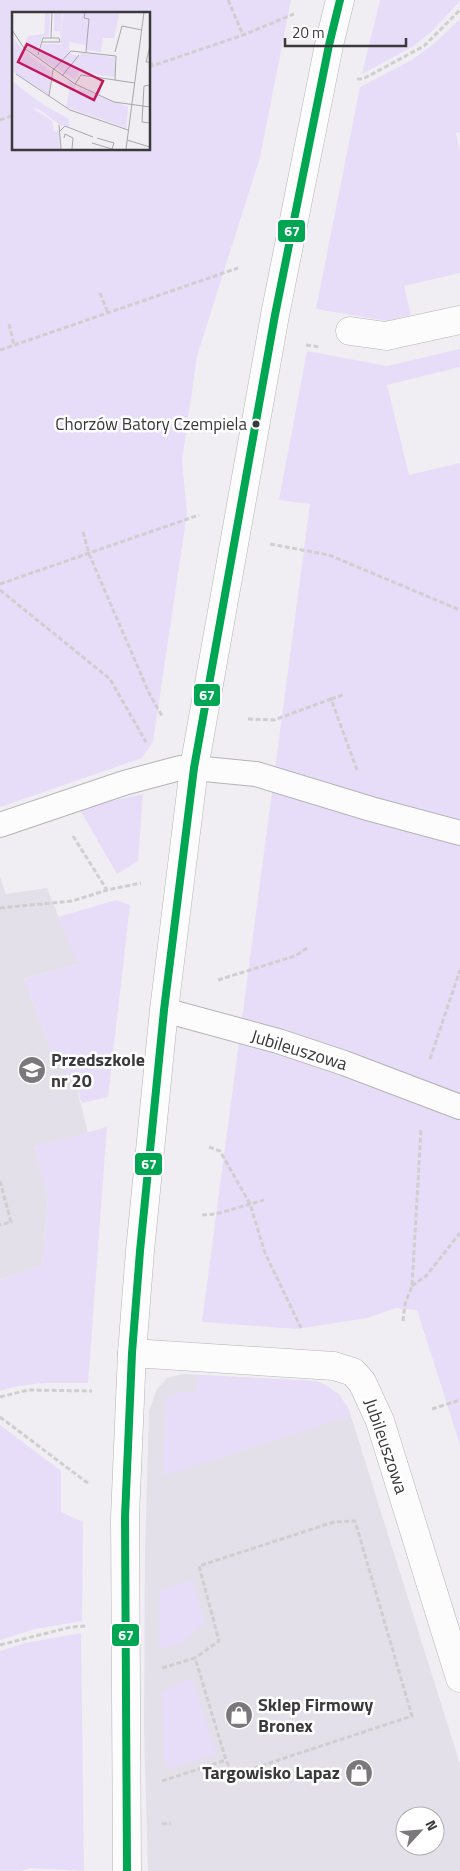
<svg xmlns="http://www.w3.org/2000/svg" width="460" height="1871" font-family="'Titillium Web',sans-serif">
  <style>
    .built { fill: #e3e0e9; fill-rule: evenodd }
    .green { fill: #e7ddf8; fill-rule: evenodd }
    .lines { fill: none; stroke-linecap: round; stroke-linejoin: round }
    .lane-casing { stroke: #b4b3b5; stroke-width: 26 }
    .street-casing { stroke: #b4b3b5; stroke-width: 29 }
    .path { stroke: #cfcfd0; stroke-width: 3; stroke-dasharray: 5 2.5; stroke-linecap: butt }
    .lane { stroke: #fdfcfd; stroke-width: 24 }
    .street { stroke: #fdfcfd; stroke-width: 28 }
    .bus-1-casing { stroke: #fff; stroke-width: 11 }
    .bus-1 { stroke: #00a651; stroke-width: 8 }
    .bus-dot { fill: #3a393b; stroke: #fff; stroke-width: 2 }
    .labels { text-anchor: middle; stroke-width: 5; stroke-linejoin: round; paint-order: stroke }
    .bus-label { font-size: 17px; fill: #3a393b; stroke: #fff; text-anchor: end }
    .street-label { font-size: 18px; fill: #3a393b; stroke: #fff }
    .poi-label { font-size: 18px; font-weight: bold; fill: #3a393b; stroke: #fff; text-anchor: start }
    .inset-road { fill: none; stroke: #a7a6a9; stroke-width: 1 }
    .view { fill: #c2185b; fill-opacity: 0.15; stroke: #c2185b; stroke-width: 2.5 }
    .inset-edge { fill: none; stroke: #3a393b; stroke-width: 2.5 }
    .line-badge { stroke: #fff; stroke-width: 2 }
    .badge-label { font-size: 14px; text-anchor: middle; font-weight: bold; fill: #fff }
  </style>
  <rect width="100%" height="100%" fill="#f0eef2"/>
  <g class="built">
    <polygon points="0,877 6,894 47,888 78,964 24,979 51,1051 77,1089 88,1133 35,1147 48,1198 42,1265 0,1280"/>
    <path d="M 182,1374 L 315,1381 L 325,1385 L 339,1394 L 349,1410 L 460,1764 L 460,1871 L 148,1871 L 144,1727 L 145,1553 L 149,1411 L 157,1389 L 167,1378 ZM 405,1816 L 435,1816 L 435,1846 L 405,1846 Z"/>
  </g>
  <g class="green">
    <path d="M 0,0 L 291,0 L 260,157 L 197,356 L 182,460 L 187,513 L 153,742 L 142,758 L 0,807 ZM 14,14 L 149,14 L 149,149 L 14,149 Z"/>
    <polygon points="380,0 460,0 460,1 431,32 414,46 362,74"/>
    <polygon points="460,19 460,132 456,133 460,151 460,273 404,286 411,315 387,321 316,309 360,87 412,60 436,42"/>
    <polygon points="460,349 460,367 387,385 409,475 460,463 460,1445 417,1310 396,1308 367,1318 296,1329 202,1322 310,504 279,500 307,351 387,366"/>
    <polygon points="143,794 138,861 117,874 79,808"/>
    <polygon points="116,900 130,905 108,1097 82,1103 77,1089 51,1051 24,979 78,964 58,917"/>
    <path d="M 107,1127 L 88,1383 C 56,1383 31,1381 0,1391 L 0,1280 L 42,1265 L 48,1198 L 35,1147 Z"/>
    <path d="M 197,1375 L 315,1381 C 332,1387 345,1398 351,1416 L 163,1476 L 165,1399 C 176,1392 183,1391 196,1392 Z"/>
    <polygon points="0,1425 61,1471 61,1512 83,1522 82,1621 35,1629 0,1640"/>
    <polygon points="193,1580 205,1623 181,1644 159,1650 159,1590"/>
    <polygon points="81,1633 84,1871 30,1868 21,1871 0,1871 0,1651 25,1643"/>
    <polygon points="192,1678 216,1754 171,1769 164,1762 162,1693 175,1685"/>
  </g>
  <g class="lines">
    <g class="lane-casing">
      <g id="lane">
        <polyline points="0,825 124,783 180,768 194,768 256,774 371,809 460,833"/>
        <polyline points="164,1010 278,1041 344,1063 460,1107"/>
      </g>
    </g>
    <g class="street-casing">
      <g id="street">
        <polyline points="350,331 386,336 460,320"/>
        <polyline points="132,1353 334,1366 353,1372 362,1382 380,1421 460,1678"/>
        <polyline points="127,1871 125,1517 132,1353 140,1251 164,1010 194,768 275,315 329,45 340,0"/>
      </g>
    </g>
    <g class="path">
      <polyline points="228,0 243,35"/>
      <polyline points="149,55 152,66"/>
      <polyline points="149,67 243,35 294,14"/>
      <polyline points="357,79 363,79 424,46 460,10"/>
      <polyline points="0,120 14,115"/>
      <polyline points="100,293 108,313"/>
      <polyline points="9,324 14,345"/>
      <polyline points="306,345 320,347"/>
      <polyline points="0,350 238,268"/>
      <polyline points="83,532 89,554 149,693 162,716"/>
      <polyline points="270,544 329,555 460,610"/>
      <polyline points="0,584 199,515"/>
      <polyline points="0,590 110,679 146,742"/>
      <polyline points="331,699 345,694"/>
      <polyline points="248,719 274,720 331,699 357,770"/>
      <polyline points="73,836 107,890"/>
      <polyline points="0,908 72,901 107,890 141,883"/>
      <polyline points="218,980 295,956 307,948"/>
      <polyline points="430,1059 460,970"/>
      <polyline points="209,1147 220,1151 250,1204 265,1253 301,1328"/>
      <polyline points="0,1181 11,1222 0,1225"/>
      <polyline points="202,1215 216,1214 264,1200"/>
      <polyline points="412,1286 426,1276 460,1233"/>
      <polyline points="403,1321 405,1304 412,1286 421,1129"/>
      <polyline points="0,1397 28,1390 92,1391"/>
      <polyline points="432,1409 460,1400"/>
      <polyline points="0,1417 89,1484"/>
      <polyline points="0,1645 71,1627 87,1626"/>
      <polyline points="162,1668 195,1658 226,1760 233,1775 412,1716 355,1521 334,1522 199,1566 219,1641 195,1658"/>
      <polyline points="162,1781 226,1760"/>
      <polyline points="162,1824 171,1823"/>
    </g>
    <use href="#lane" class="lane"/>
    <use href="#street" class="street"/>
    <g class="bus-1-casing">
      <polyline id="bus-1" points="127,1871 125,1517 132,1353 140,1251 164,1010 194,768 275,315 329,45 340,0"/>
    </g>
    <use href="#bus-1" class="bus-1"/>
  </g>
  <defs>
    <g id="school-disc" transform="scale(1.4375)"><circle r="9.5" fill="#7a787b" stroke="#fff"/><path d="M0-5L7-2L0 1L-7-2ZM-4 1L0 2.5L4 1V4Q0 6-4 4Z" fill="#fff"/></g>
    <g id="shop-disc" transform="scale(1.4375)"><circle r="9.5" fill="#7a787b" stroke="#fff"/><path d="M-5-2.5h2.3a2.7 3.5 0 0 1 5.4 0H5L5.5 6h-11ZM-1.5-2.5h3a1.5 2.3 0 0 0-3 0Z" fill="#fff"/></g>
  </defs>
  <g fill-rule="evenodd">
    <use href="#school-disc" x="32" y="1070"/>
    <use href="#shop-disc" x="239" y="1715"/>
    <use href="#shop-disc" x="359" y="1773"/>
  </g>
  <circle class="bus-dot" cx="256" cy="424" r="4.5"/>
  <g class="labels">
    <g class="bus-label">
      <text x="247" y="430">Chorzów Batory Czempiela</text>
    </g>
    <g class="street-label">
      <text transform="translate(299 1050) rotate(17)" y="6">Jubileuszowa</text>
      <text transform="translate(386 1446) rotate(71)" y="6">Jubileuszowa</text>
    </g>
    <g class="poi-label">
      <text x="51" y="1066">Przedszkole<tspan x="51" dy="21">nr 20</tspan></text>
      <text x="258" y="1711">Sklep Firmowy<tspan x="258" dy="21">Bronex</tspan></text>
      <text x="340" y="1779" text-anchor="end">Targowisko Lapaz</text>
    </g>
  </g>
  <g transform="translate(12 12)">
    <rect width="138" height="138" fill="#f0eef2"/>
    <path d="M 33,0 L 38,0 L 37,24 L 30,25 L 25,44 L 12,34 L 16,24 L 32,22 ZM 42,0 L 50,0 L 49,26 L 51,0 L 108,0 L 102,26 L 91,26 L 89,40 L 75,38 L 73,33 L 57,30 L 58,41 L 67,45 L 70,41 L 103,45 L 103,65 L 67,60 L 63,68 L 26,45 L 31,32 L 49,32 L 48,19 L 42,19 ZM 2,27 L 12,39 L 39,59 L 37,83 L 0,59 ZM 54,68 L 64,74 L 62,79 L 69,77 L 116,95 L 114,116 L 54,95 L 58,74 ZM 0,69 L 30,92 L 57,107 L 57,114 L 48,113 L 28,98 L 19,95 L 40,109 L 42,120 L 47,119 L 48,137 L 0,137 Z" fill="#e7ddf8"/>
    <path class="inset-road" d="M 73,0 L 72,6 L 77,7 L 74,40M 0,18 L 12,36 L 63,72 L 102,90 L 138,95M 30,30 L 48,30 L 47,26 L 39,26M 138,34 L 134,50 L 138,50M 103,40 L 110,14 L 130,18M 26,43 L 31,26 L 39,26 L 40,0M 4,62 L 58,98 L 116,118M 50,64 L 67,43M 63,72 L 69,63 L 123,71M 138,73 L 132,74 L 130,110 L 138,111M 37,84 L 41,58 L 59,39 L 104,44 L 103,68M 47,113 L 49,137M 48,119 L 53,114 L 81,125M 52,126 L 53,122 L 61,126 L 60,137M 85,126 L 102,131 L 100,137M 115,128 L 138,135M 80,131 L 100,137M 114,137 L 132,0"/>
    <path class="view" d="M 15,32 L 91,69 L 82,88 L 6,50 Z"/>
    <rect width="138" height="138" class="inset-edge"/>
  </g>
  <g class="line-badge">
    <rect x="277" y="219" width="29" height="24" rx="5" fill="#00a651"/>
    <rect x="193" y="683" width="28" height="24" rx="5" fill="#00a651"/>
    <rect x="134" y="1152" width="29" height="24" rx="5" fill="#00a651"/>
    <rect x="111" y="1623" width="29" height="24" rx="5" fill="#00a651"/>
  </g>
  <g class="badge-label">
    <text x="292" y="236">67</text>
    <text x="207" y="700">67</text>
    <text x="149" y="1169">67</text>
    <text x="126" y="1640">67</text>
  </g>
  <g transform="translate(420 1831) rotate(64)"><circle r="24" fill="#ffffff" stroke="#b0b0b1"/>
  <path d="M0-4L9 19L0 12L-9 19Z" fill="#7a787b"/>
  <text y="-8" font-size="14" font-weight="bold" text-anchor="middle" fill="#3a393b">N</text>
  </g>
  <path d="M285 38v8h121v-8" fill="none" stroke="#3a393b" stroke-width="2.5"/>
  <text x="292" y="38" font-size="15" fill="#3a393b" stroke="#ffffff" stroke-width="4" paint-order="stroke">20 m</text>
</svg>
